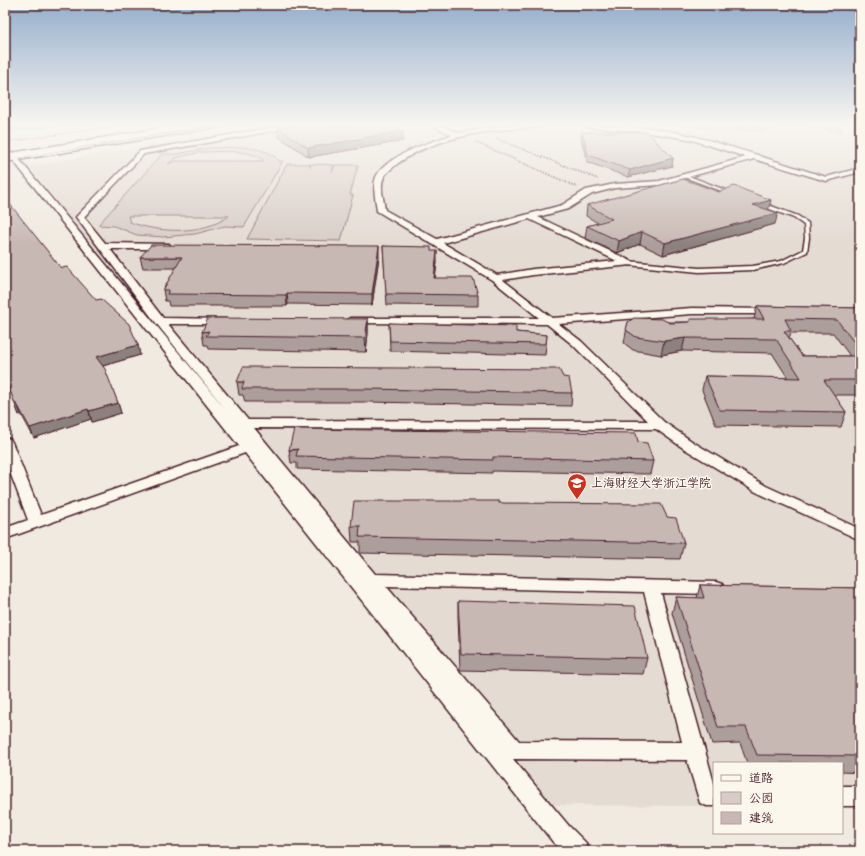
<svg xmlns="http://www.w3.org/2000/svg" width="865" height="856" font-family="Pangolin,'LXGW WenKai TC',sans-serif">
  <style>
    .built { fill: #e4dbd2 }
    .green { fill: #d8ccc6; stroke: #917678; fill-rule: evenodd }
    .water { fill: #b8a4a2; stroke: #8c6f72 }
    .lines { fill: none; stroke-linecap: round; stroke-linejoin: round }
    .shore { stroke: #76545b; stroke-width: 1 }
    .lane-casing { stroke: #4a1f2b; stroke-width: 3 }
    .street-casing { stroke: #4a1f2b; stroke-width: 3 }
    .primary-casing { stroke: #4a1f2b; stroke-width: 3 }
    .path { stroke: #4a1f2b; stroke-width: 1.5; stroke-dasharray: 1.5 1.5; stroke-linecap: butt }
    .lane { fill: #fbf7ec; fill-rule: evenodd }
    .street { fill: #fbf7ec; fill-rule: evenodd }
    .primary { fill: #fbf7ec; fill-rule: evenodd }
    .wall { fill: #ac9e9a; stroke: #4a1f2b; fill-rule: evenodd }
    .shaded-wall { fill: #8c817d; stroke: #4a1f2b }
    .building { fill: #c8b8b3; stroke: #4a1f2b }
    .labels { text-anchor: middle; stroke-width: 3; stroke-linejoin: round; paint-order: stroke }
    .poi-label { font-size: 12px; fill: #4a1f2b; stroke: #fbf7ec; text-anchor: start }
  </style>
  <rect width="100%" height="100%" fill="#f0eae0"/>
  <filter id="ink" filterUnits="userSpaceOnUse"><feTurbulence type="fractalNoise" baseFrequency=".025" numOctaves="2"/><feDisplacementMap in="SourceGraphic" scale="8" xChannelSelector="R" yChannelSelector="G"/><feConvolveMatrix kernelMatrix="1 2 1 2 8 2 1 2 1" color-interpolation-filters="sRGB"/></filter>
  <g filter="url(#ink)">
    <polygon class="built" points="268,125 860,125 860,807 842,807 842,763 714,763 714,806 539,805 84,236 29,166"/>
    <g class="green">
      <path d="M 243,147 C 255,149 271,150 279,161 L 283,161 L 244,227 L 225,226 L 195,234 L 163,237 L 137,235 L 114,226 L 98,225 L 162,154 L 178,154 L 207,148 ZM 201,152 C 217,152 253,148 264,161 L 174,161 L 168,164 L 176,158 ZM 128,216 L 229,216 C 203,235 158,233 130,222 Z"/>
      <polygon points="287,164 310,164 310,167 311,164 334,165 332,172 335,165 358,165 350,195 353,195 341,241 247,239"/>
    </g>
    <g class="water">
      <polygon points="6,125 61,125 5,132"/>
      <path d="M 685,125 L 780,125 C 763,137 705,128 685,125 Z"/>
      <polygon points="802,125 830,125 841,128 841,132"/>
    </g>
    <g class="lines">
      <polyline class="shore" points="717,125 765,125"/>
      <g class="lane-casing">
        <g id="lane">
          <polygon points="223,125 231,125 5,162 5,160"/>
          <polygon points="684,175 686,175 733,193 730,194 684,177"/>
          <polygon points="759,203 763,203 798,216 808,223 809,238 807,252 784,263 753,270 699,272 628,265 625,263 628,261 699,268 753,266 781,261 803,250 805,238 804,225 794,218 759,205"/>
        </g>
      </g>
      <g class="street-casing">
        <g id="street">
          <path d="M 285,125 L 299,125 L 296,127 L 144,154 L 84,217 L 105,243 L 169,244 L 170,246 L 166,249 L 110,249 L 163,318 L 228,319 L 229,321 L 224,324 L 168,324 L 248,420 L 648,421 L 573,345 L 547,324 L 346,323 L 345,321 L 350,318 L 539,318 L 492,280 L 377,211 C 376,200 372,188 376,177 C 385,156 432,141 452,135 L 431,125 L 439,125 L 459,133 L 501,126 L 542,125 L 539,127 C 493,129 435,136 397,164 C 393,168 386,172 384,177 C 379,186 384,200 385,210 L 437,239 L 562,205 L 586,190 L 615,184 L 659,181 L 746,157 L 689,139 L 644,132 L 588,127 L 585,125 C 620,125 658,127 692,136 C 713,141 733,148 754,154 L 758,155 L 759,156 L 826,177 L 860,168 L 860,172 L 826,181 L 754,159 L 659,185 L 615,188 L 592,194 L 568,209 L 538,217 L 631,261 L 633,263 L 631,265 L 533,275 L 503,280 L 552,318 L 692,308 L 778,309 L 779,311 L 778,313 L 774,314 L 692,314 L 559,324 L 581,341 L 664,422 L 693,442 L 766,486 L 860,529 L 860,540 L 756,492 L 683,448 L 656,429 L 254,428 L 375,574 L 716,582 L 722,584 L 724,588 L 722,592 L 716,594 L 661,593 L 714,783 L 714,806 L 707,806 L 700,803 L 687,760 L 513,759 L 569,826 L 586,843 L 589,851 L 562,851 L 553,842 L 245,453 L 5,539 L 5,528 L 28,520 L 5,459 L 5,438 L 10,439 L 12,442 L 41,515 L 239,446 L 12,159 L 16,157 L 18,158 L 226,410 L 156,323 L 76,217 L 140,151 ZM 529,219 L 617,261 L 533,269 L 497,275 L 443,243 ZM 386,586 L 644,592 L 682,742 L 519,741 Z"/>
          <rect x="842" y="786" width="18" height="20"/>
        </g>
      </g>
      <g class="primary-casing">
        <polygon id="primary" points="179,125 203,125 198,128 5,160 5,154"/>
      </g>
      <g class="path">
        <polyline points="497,139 598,179"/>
        <polyline points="5,142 116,126"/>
        <polyline points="475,142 577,187"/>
      </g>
      <use href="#lane" class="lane"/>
      <use href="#street" class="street"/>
      <use href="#primary" class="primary"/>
    </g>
    <g class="wall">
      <polygon points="278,128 403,141 309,157 279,137"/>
      <polygon points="582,132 673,158 672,166 628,177 587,162 581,138"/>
      <polygon points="719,192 771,200 768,210 775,224 663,255 640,244 617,253 585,238 587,226 598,223 586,216 587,205"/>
      <polygon points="5,203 61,268 96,300 138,345 140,355 103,366 118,403 121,413 92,422 91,419 34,438 21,414 19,415 11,392 5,394"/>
      <polygon points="383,246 431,251 437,262 435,278 478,295 478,306 387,305"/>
      <polygon points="140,257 379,257 372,305 288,304 287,306 169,306 168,301 165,301 163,290 176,268 143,268"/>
      <path d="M 757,306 L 860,308 L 860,395 L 834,395 L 846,412 L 841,427 L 716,425 L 702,390 L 705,376 L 788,378 L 772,353 L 682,351 L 661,355 L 633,350 L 624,343 L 628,322 L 690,322 L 754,319 ZM 791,333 L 833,333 L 850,356 L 802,356 L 789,338 Z"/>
      <polygon points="368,319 368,333 366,352 209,349 208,345 204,345 202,332"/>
      <polygon points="389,323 516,332 547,335 545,355 390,351"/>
      <polygon points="563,377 572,393 571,406 369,402 245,402 243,395 239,395 237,382"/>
      <polygon points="638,442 653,461 650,474 492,471 492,473 297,469 297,463 291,463 289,450"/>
      <polygon points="499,503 667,517 684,543 680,559 360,553 360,542 352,542 351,526"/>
      <polygon points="700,585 860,588 860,773 842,772 842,763 747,763 740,743 712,744 672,613 676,597 697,598"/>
      <polygon points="458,601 647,658 643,674 460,670 458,617"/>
    </g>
    <g class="shaded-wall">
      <polygon points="403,131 403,141 309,157 308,148"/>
      <polygon points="673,158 672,166 628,177 630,170"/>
      <polygon points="771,200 768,211 753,205"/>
      <polygon points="778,213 775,224 663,255 665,243"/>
      <polygon points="642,232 640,244 617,253 619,241"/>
      <polygon points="379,246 379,257 372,305 372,294"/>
      <polygon points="437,251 437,262 434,290 434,278"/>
      <polygon points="287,293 288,304 287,306 286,295"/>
      <polygon points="368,319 368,333 366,352 365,338"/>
      <polygon points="685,338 682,351 661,355 664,341"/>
      <polygon points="138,345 140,355 99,367 96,357"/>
      <polygon points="5,382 7,382 11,392 5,394"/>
      <polygon points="118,403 121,413 92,422 89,411"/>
      <polygon points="15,404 17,404 21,414 19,415"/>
      <polygon points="88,409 91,419 34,438 30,428"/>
    </g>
    <g class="building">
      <polygon points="294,125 389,125 403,131 308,148 278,128"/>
      <polygon points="582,132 647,132 673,158 630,170 588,155"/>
      <polygon points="683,179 719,192 734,186 771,200 753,205 778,213 665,243 642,232 619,241 587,226 612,219 587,205"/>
      <polygon points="5,203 9,203 61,268 67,267 96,300 101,299 129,324 138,345 96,357 105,369 118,403 89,411 88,409 30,428 17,404 15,404 7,382 5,382"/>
      <polygon points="151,245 379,246 372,294 287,293 286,295 167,294 169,290 163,290 182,257 140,257"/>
      <polygon points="383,246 431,247 431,251 437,251 434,278 473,278 478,295 386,294"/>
      <polygon points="757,306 860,308 860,350 837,320 785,319 791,331 784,331 802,356 860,356 860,380 824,380 846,412 720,410 705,376 801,378 776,339 685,338 664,341 636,337 626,330 628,322 634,318 662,319 670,323 690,322 690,319 764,319"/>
      <polygon points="208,318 368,319 365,338 206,336 209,331 202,332"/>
      <polygon points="389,323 516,326 516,332 547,335 546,344 390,341"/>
      <polygon points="243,367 559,369 563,377 569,378 572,393 368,389 242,389 244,382 237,382"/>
      <polygon points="294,429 636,433 638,442 647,443 653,461 493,457 493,460 296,456 298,449 289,450"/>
      <polygon points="354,501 499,501 499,503 661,504 667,517 676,518 684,543 359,537 360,526 351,526"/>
      <polygon points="700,585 860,588 860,756 757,755 746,727 718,727 676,597 704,598"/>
      <polygon points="458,601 635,606 647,658 461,654"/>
    </g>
  </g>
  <linearGradient id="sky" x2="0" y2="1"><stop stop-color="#95aecc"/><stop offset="0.51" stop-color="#f8f6f1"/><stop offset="1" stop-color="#f8f6f1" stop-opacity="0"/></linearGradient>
  <rect width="865" height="245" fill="url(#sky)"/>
  <defs>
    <g id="university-pin" transform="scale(1)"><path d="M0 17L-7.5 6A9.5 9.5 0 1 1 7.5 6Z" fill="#c8321e" stroke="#fbf7ec"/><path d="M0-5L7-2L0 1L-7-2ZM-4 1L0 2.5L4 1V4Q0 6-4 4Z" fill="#fff"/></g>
  </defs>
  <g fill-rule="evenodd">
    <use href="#university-pin" x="577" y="483"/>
  </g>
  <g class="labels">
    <g class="poi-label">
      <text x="591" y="487">上海财经大学浙江学院</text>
    </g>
  </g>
  <rect width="865" height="856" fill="none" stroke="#fbf7ec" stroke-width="20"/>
  <rect x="10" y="10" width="845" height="836" fill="none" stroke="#4a1f2b" stroke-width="1.5" filter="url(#ink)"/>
  <rect x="713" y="762" width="130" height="72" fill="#fbf7ec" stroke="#b4a19f"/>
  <rect x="721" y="775" width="20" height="6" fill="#fbf7ec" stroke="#b4a19f"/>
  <text x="749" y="782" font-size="12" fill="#4a1f2b">道路</text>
  <rect x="721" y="792" width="20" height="12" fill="#d8ccc6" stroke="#b4a19f"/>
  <text x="749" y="802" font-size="12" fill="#4a1f2b">公园</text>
  <rect x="721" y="812" width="20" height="12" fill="#c8b8b3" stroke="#b4a19f"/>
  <text x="749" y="822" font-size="12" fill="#4a1f2b">建筑</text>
</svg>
